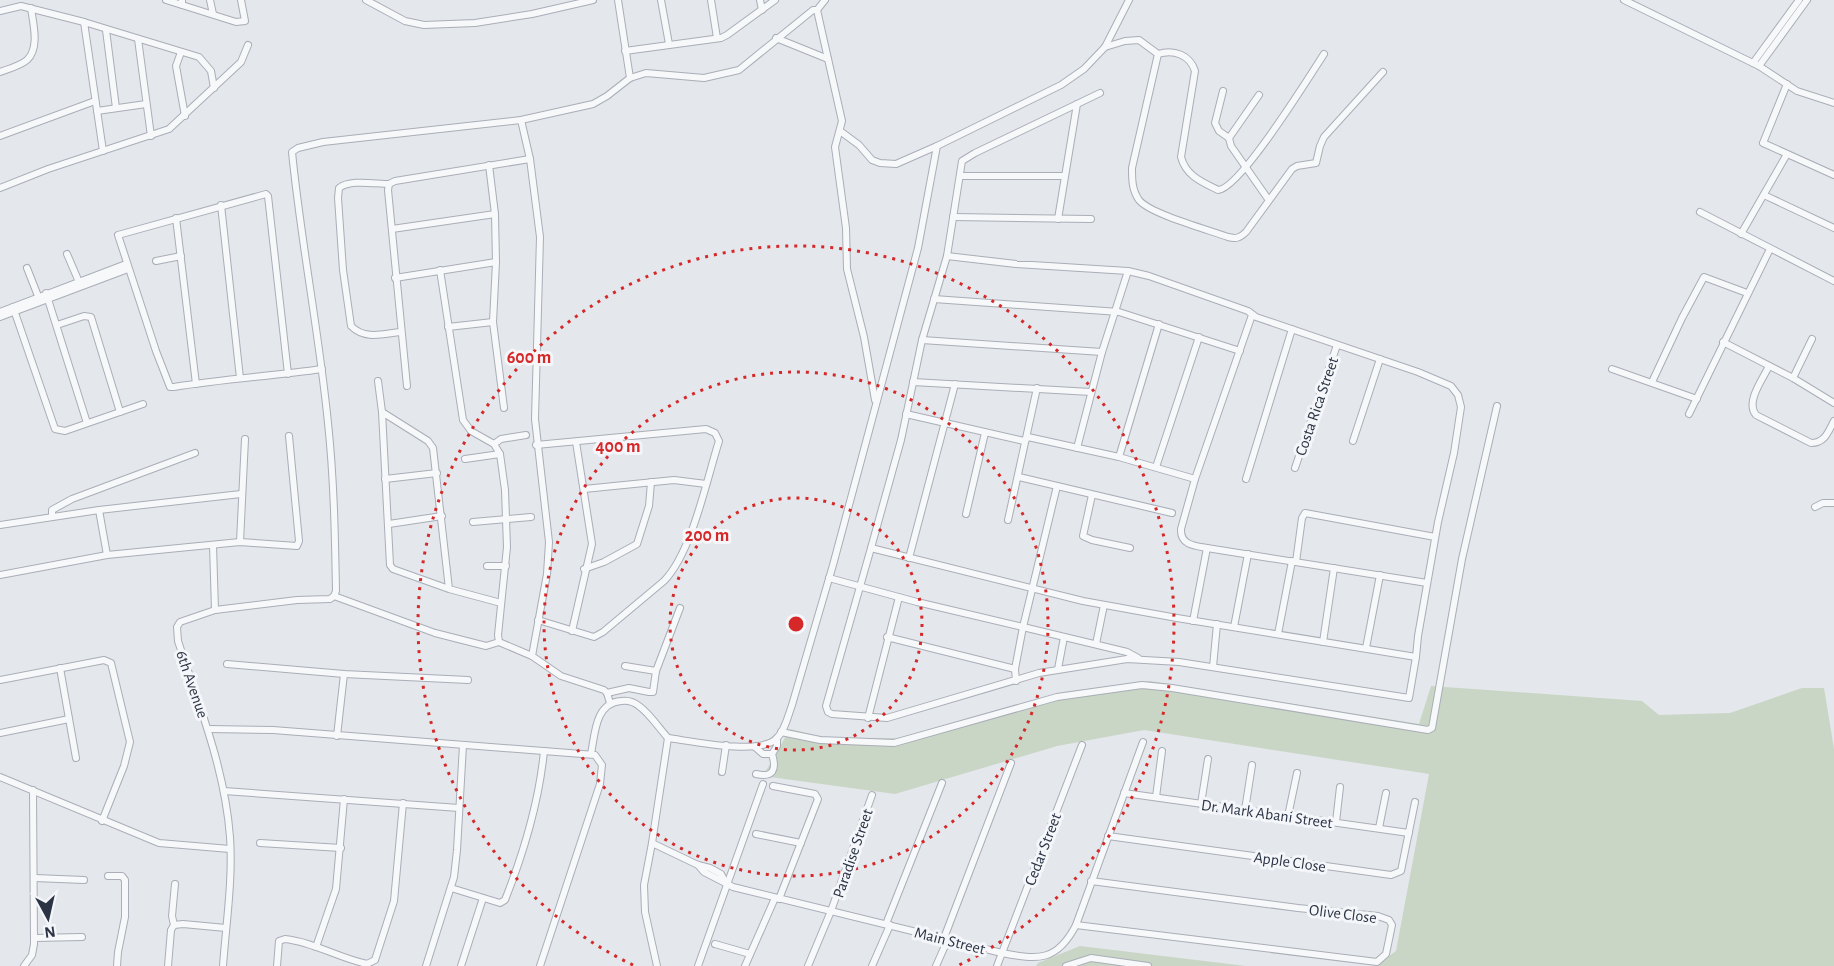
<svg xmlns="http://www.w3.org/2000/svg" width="1834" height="966" font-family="'Alegreya Sans',sans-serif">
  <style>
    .green { fill: #c9d6c5 }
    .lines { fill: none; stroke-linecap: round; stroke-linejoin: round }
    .minor-casing { stroke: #a9aeb7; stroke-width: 8 }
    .minor { stroke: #f7f8fa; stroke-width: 6 }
    .ring { fill: none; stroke: #d62828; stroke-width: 3; stroke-dasharray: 3 6 }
    .labels { text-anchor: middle; stroke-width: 6; stroke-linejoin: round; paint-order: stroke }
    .street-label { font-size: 16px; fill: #2b3445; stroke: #f4f6f9 }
    .centre { fill: #d62828; stroke: #f4f6f9; stroke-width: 3 }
    .ring-label { font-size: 18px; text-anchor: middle; font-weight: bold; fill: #d62828; stroke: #f4f6f9; stroke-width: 6; stroke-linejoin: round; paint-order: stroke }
  </style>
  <rect width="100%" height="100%" fill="#e4e7ec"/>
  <g class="green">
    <polygon points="1150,681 1419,724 1431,686 1642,701 1659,715 1730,713 1802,688 1824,688 1834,749 1834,966 1375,966 1396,951 1429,774 1144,730 1057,746 895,794 763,776 790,729 827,738 898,738 1064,692"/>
    <polygon points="1080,946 1246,966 1036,966 1038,963"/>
  </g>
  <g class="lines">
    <g class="minor-casing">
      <g id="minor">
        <polyline points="166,0 182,5"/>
        <polyline points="182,0 182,5 236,22 245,21 241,0"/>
        <polyline points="210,0 213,14"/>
        <polyline points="366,0 405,21 424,25 475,23 532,14 593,0"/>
        <polyline points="618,0 630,78"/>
        <polyline points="661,0 669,44"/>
        <polyline points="711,0 717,38"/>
        <polyline points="760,0 762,10"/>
        <polyline points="1624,0 1759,66 1797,91 1834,103"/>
        <polyline points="817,10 842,121 835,147 846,228 847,269 864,337 875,400"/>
        <polyline points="0,11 21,6 84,22"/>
        <polyline points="106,30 116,108"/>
        <polyline points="776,38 828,59"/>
        <polyline points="138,39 151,136"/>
        <path d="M 1105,47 L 1125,41 L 1139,40 L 1158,54 L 1132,168 C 1132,180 1132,190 1139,200 C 1150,214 1209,230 1228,237 C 1236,239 1240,238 1246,232 L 1292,169 L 1297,166 L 1316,163 L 1320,146 L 1324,137 L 1383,72"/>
        <polyline points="625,51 721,38 727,35 775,0"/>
        <polyline points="181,52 176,66 185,116"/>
        <path d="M 1158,54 C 1174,49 1190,55 1195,71 L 1181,157 C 1186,176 1202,182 1218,190 C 1240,189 1309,77 1324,54"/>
        <polyline points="1753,63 1799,0"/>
        <polyline points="1759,66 1807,0"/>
        <path d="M 0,72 C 8,69 20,66 27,60 C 40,48 33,23 31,8"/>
        <polyline points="1787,84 1763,143 1834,175"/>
        <polyline points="1223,91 1215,123 1219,131 1229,138"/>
        <polyline points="1100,93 975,153 962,161 947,256 922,340 901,440 871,548 826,706 828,712 832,714 887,718 1039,673 1127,659 1179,662 1409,698 1416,657"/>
        <polyline points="1259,95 1229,138 1231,146 1268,199"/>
        <polyline points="97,111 146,104"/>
        <polyline points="521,120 530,159 540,237 535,419 549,542 547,574 532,656 561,676 604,690 607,693 610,703"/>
        <polyline points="840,131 859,145 872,160 880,163 896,164 937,146"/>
        <polyline points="0,136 95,101"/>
        <polyline points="103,151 84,22 199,57 211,71 214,88"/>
        <polyline points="489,165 495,214 496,262 493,322 504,408"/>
        <polyline points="960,176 1064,176"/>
        <path d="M 389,184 C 375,184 350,179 339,188 L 338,198 L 343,270 L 351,326 C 365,340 382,334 400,332"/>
        <polyline points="0,188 48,169 169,129 241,62 248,45"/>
        <polyline points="1764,195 1834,228"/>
        <polyline points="221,205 240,378"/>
        <polyline points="1700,212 1834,281"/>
        <polyline points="953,217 1091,219"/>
        <polyline points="176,218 196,384"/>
        <polyline points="1058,219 1077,104"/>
        <polyline points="392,229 495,214"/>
        <polyline points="1741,234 1787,154"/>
        <polyline points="67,254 79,282"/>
        <polyline points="156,261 181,256"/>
        <polyline points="27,268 38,296"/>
        <polyline points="440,270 463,420 471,431 494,444 500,454 505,490 507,547 498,635 499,642 532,656"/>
        <polyline points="395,278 496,262"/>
        <polyline points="46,293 87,423"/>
        <polyline points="934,299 1119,312 1240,351"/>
        <polyline points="13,307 55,429 65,431 143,404"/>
        <polyline points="0,312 126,264"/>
        <path d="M 1252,315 L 1195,479 L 1181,529 C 1180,545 1195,546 1207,548 L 1427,583"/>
        <polyline points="0,317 128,269"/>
        <polyline points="57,325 84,316 91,317 120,412"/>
        <polyline points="448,327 493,322"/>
        <polyline points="922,340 1102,352"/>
        <polyline points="1723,342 1793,378 1834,403"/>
        <path d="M 1769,366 C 1763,379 1745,402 1756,415 L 1811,443 C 1825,443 1828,432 1834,421"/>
        <polyline points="1612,369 1697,399"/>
        <path d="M 288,374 L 268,196 L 266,194 L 118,235 L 156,351 L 170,387 L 174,387 C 223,379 273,376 322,369"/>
        <polyline points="1793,378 1812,339"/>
        <polyline points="378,381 382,412"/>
        <polyline points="913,382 1091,392"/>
        <polyline points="1652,382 1682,318 1704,277 1747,293"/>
        <polyline points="407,386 388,190 389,184 395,181 530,159"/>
        <polyline points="906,414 1024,441 1028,437 1119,457 1195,479"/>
        <polyline points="1689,414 1770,249"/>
        <polyline points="1353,441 1380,359"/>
        <polyline points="494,444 501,439 526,435"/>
        <path d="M 536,445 L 706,429 L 715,433 L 719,441 C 706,482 692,552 664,581 L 603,632 L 594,637 L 538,620"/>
        <polyline points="1077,448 1102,352 1128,271"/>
        <polyline points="1119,457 1159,324"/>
        <polyline points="465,459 500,454"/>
        <polyline points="1156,467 1199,337"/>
        <polyline points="1295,468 1337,345"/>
        <polyline points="1019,477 1172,513"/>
        <polyline points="385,479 437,473"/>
        <polyline points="1246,479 1292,329"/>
        <polyline points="584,489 674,480 706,484"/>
        <polyline points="1092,495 1083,536 1092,540 1130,548"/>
        <polyline points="1815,507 1823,503 1834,503"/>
        <polyline points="99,510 107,555"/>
        <polyline points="966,514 985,433"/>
        <polyline points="52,516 52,510 72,499 195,453"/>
        <polyline points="1008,520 1037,388"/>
        <polyline points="473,522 531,517"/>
        <polyline points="389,524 442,516"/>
        <polyline points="0,525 99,510 241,494"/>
        <polyline points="240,542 245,439"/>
        <polyline points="213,545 215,610"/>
        <polyline points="871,548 1083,601 1177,618 1416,657 1418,636 1438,522 1454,453 1461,407 1458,395 1451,386 1418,372 1256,317 1248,311 1149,276 1128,271 1016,264 947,256"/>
        <polyline points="909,558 955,384"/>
        <polyline points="1296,562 1302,518 1305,513 1435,537"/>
        <polyline points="487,566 506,566"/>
        <polyline points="584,569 604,562 637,544 649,506 651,482"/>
        <polyline points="0,575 107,555 240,542 297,546 299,541 289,436"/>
        <polyline points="829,578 917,602 1023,627 1057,486"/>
        <polyline points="449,589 433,448 428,441 382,412 390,565 393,569 449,589 501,603"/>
        <path d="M 334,596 L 336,591 C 335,535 334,479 328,423 C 319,332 301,243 292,152 L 298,148 L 323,142 L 521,120 L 593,104 L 607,96 L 630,78 L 646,73 L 704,78 L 739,70 L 813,10 L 817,10 L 825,0"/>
        <polyline points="1193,621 1207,548"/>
        <polyline points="1234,627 1248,554"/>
        <polyline points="572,631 592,544 576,442"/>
        <polyline points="1278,634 1292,561"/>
        <polyline points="887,637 1015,669"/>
        <polyline points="1323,642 1334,568"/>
        <polyline points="1096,644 1104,605"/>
        <polyline points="1366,648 1380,575"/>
        <polyline points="227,664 344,674 468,680"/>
        <polyline points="625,666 656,671"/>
        <polyline points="1213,667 1217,624"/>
        <polyline points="60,668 76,758"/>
        <polyline points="1058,669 1064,637"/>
        <polyline points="0,680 104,660 111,663 130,742 124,766 102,821"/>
        <polyline points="1016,681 1015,669 1023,627 1127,652 1138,658"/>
        <polyline points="607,693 629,688 649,692 653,692 656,671 680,608"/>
        <polyline points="868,718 899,597"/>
        <polyline points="208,729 273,730 595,755 602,765 600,784 540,966"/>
        <polyline points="781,732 820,740 894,743 1057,697 1142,685 1172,688 1428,730 1432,728 1462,559 1497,406"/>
        <polyline points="0,733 69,719"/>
        <polyline points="337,736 344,674"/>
        <polyline points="755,747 763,754 772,754"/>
        <path d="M 591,754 C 595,734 595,703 621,701 C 627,700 634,702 639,706 C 650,714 659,728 668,738 C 691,741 761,756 777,738 C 785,730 788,716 792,705 L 833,565 L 918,248 L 937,146 L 1061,85 L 1084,69 L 1105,47 L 1129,0"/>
        <polyline points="772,754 777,746 777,738"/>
        <polyline points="722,772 726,745"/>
        <path d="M 756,774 C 773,778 777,770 772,754"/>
        <polyline points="0,777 159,843 230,849"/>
        <polyline points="773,786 815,794 818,799 779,899"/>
        <polyline points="224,791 459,808"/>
        <polyline points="1124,793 1409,833"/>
        <polyline points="1156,797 1162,751"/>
        <polyline points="1201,804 1208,759"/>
        <polyline points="1245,810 1252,765"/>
        <polyline points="1288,816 1297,773"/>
        <polyline points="1336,822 1340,787"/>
        <polyline points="1379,828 1386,793"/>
        <polyline points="756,834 801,843"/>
        <polyline points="1108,836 1391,875 1401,871 1415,802"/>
        <polyline points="260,843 341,848"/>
        <polyline points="652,843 698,865 710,868 721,874 727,885"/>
        <path d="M 698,865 L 704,872 L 733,887 L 1002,953 C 1038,960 1057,962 1076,925 L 1143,742"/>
        <polyline points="108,876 122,876 125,880 125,917 118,952 117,966"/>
        <polyline points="35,878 84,880"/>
        <path d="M 451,888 L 500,903 L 505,900 C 524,852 539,802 544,751"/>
        <polyline points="886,924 942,783"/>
        <polyline points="174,925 183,924 226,928"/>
        <polyline points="1076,925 1377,962 1386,954 1392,925 1389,920 1378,916 1298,908 1091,881"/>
        <polyline points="34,938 82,937"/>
        <polyline points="944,938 1011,763"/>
        <polyline points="715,944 750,954"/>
        <polyline points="316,947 336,889 344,799"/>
        <polyline points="24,966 32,955 34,944 33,790"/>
        <polyline points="168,966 171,930 174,925 172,916 175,884"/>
        <path d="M 223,966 C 226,924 233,879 230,837 C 225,769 199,705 178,641 L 177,627 L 180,622 L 215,610 L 297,600 L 330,599 L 334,596 L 435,633 L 486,646 L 499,642"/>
        <path d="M 277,966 L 279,941 L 285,939 C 313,942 339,958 367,964 L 375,960 L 394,901 L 403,803"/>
        <polyline points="426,966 454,877 457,850 463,745"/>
        <polyline points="461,966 483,898"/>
        <polyline points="657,966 645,912 644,885 652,843 668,738"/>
        <polyline points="698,966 763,784"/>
        <polyline points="745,966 775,898"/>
        <polyline points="808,966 831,911 872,795"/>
        <polyline points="872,966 890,925"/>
        <polyline points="936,966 948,939"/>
        <polyline points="997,966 1082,745"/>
        <polyline points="1066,966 1091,958 1148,966"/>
      </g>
    </g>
    <use href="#minor" class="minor"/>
  </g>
  <g class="ring">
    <circle cx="796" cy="624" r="126"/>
    <circle cx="796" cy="624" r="252"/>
    <path d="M633 965A378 378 0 1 1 959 965"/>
  </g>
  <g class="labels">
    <g class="street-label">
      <text transform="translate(1316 406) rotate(-71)" y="6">Costa Rica Street</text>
      <text transform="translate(193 684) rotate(71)" y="6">6th Avenue</text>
      <text transform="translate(1267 813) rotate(8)" y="6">Dr. Mark Abani Street</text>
      <text transform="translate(1042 849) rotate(-69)" y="6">Cedar Street</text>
      <text transform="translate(852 853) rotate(-71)" y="6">Paradise Street</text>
      <text transform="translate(1290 861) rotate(8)" y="6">Apple Close</text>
      <text transform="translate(1343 913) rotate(7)" y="6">Olive Close</text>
      <text transform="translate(950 940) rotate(14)" y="6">Main Street</text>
    </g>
  </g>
  <circle cx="796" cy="624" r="9" class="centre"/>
  <g class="ring-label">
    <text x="529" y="363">600 m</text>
    <text x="618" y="452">400 m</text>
    <text x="707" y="541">200 m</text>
  </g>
  <g transform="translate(48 918) rotate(172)" stroke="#f4f6f9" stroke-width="4.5" paint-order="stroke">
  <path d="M0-4.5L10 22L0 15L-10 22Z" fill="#2b3445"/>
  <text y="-9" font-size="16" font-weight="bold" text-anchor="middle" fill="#2b3445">N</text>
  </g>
</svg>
